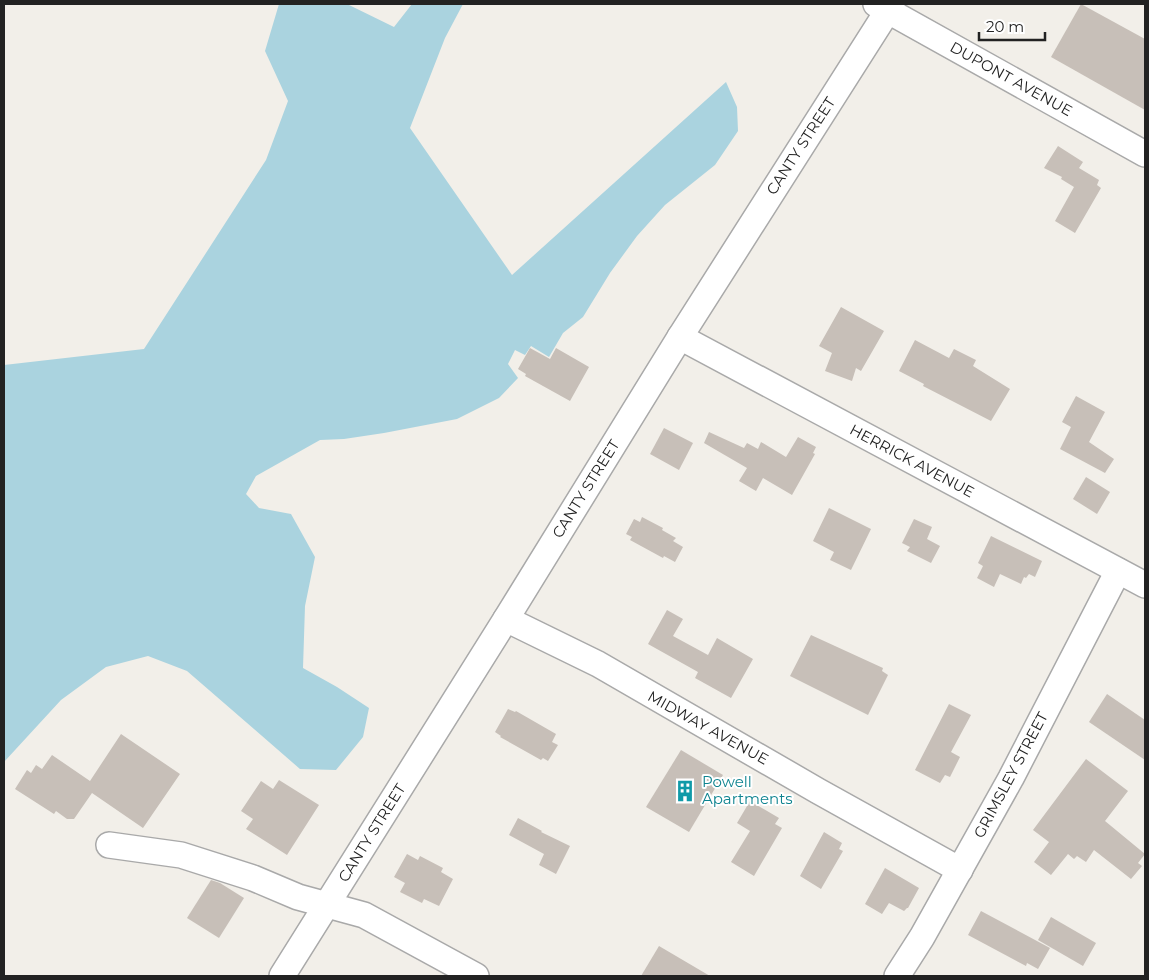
<svg xmlns="http://www.w3.org/2000/svg" width="1149" height="980" font-family="Montserrat,sans-serif">
  <style>
    .water { fill: #aad3df }
    .building { fill: #c7bfb8 }
    .lines { fill: none; stroke-linecap: round; stroke-linejoin: round }
    .minor-casing { stroke: #a9a9a9; stroke-width: 28 }
    .minor { stroke: #fff; stroke-width: 25 }
    .labels { text-anchor: middle; stroke-width: 4; stroke-linejoin: round; paint-order: stroke }
    .street-label { font-size: 15px; fill: #222; stroke: #fff }
    .culture-label { font-size: 15px; fill: #0d838f; stroke: #fff; text-anchor: start }
  </style>
  <rect width="100%" height="100%" fill="#f2efe9"/>
  <polygon class="water" points="279,4 347,4 394,27 412,4 463,4 445,38 410,128 512,275 726,82 737,107 738,131 715,165 665,205 637,236 610,273 583,317 563,333 549,357 531,346 525,355 515,350 508,364 518,378 499,398 457,419 384,433 344,439 320,440 256,476 246,494 259,508 291,514 315,557 305,606 303,668 337,687 369,708 363,737 336,770 300,769 187,671 148,656 106,667 61,700 4,762 4,365 144,349 266,160 288,101 265,51"/>
  <g class="building">
    <polygon points="1081,4 1145,39 1145,110 1051,57"/>
    <polygon points="1058,146 1083,162 1079,168 1099,180 1097,185 1101,188 1075,233 1055,221 1074,187 1061,179 1062,177 1044,168"/>
    <polygon points="841,307 884,331 861,371 856,368 852,381 825,371 832,353 819,346"/>
    <polygon points="915,340 949,358 954,349 976,360 973,366 1010,389 991,421 923,386 924,384 899,371"/>
    <polygon points="530,348 550,359 556,348 589,367 570,401 525,376 526,374 518,369"/>
    <polygon points="1076,396 1105,412 1089,442 1114,459 1105,473 1060,449 1071,427 1062,422"/>
    <polygon points="664,428 693,443 679,470 650,454"/>
    <polygon points="709,432 744,448 747,443 758,449 761,442 786,457 798,437 816,447 813,453 815,454 792,495 763,478 756,491 739,481 747,468 704,443"/>
    <polygon points="1086,477 1110,492 1097,514 1073,499"/>
    <polygon points="829,508 871,529 851,570 830,560 834,552 813,541"/>
    <polygon points="642,517 663,528 662,530 676,538 673,541 683,547 675,562 664,556 663,558 630,540 632,537 626,534 634,519 640,522"/>
    <polygon points="914,519 932,527 927,539 940,546 931,563 907,551 910,547 902,543"/>
    <polygon points="991,536 1042,561 1035,577 1029,574 1026,578 1024,577 1021,584 1000,574 994,587 977,578 983,566 978,563"/>
    <polygon points="667,610 683,619 673,636 708,655 717,638 753,659 731,698 695,678 698,672 648,644"/>
    <polygon points="811,635 883,668 882,671 888,675 868,715 790,676"/>
    <polygon points="1107,694 1145,720 1145,760 1089,722"/>
    <polygon points="949,704 971,715 951,752 960,757 950,777 945,775 940,783 915,770"/>
    <polygon points="508,709 515,712 516,711 556,734 552,742 558,745 548,761 543,758 541,760 500,737 501,736 495,732"/>
    <polygon points="121,734 180,774 143,828 92,793 74,819 67,819 56,811 54,814 15,789 27,770 31,773 36,765 42,769 52,755 90,781"/>
    <polygon points="681,750 723,775 689,832 646,807"/>
    <polygon points="1086,759 1128,791 1105,821 1145,854 1138,863 1142,866 1131,879 1094,850 1086,862 1077,856 1074,859 1068,854 1051,875 1034,862 1049,842 1033,830"/>
    <polygon points="279,780 319,805 287,855 246,829 253,819 241,811 261,781 273,789"/>
    <polygon points="750,801 779,818 775,824 782,828 754,876 731,862 750,831 737,823"/>
    <polygon points="518,818 542,831 541,832 570,846 556,874 539,865 544,854 509,835"/>
    <polygon points="824,832 842,843 839,849 843,851 821,889 800,876"/>
    <polygon points="407,854 418,860 420,856 443,868 441,872 453,879 439,906 424,899 422,903 400,892 405,883 394,877"/>
    <polygon points="885,868 919,888 908,908 907,908 904,911 889,903 882,914 865,904"/>
    <polygon points="211,880 220,883 244,898 219,938 187,918"/>
    <polygon points="981,911 1050,948 1038,969 1027,963 1026,966 968,935"/>
    <polygon points="1051,917 1096,943 1083,966 1038,940"/>
    <polygon points="659,946 710,976 641,976"/>
  </g>
  <g class="lines">
    <g class="minor-casing">
      <g id="minor">
        <polyline points="876,4 1145,154"/>
        <polyline points="680,337 1145,585"/>
        <polyline points="506,619 598,664 818,791 960,870"/>
        <polyline points="109,845 181,855 253,878 298,897 364,915 476,976"/>
        <polyline points="282,976 506,619 680,337 892,4"/>
        <polyline points="897,976 922,937 1011,778 1118,571"/>
      </g>
    </g>
    <use href="#minor" class="minor"/>
  </g>
  <defs>
    <g id="building-bare" transform="scale(1.725)"><path d="M-4-6H4V6H1V3H-1V6H-4ZM-2.5-4.3h1.7v1.8h-1.7ZM.8-4.3h1.7v1.8H.8ZM-2.5-1h1.7V.8h-1.7ZM.8-1h1.7V.8H.8Z" fill="#0f9aa8" stroke="#fff" stroke-width="2.5" paint-order="stroke"/></g>
  </defs>
  <g fill-rule="evenodd">
    <use href="#building-bare" x="685" y="791"/>
  </g>
  <g class="labels">
    <g class="street-label">
      <text transform="translate(1011 79) rotate(29)" y="5">DUPONT AVENUE</text>
      <text transform="translate(801 146) rotate(-57)" y="5">CANTY STREET</text>
      <text transform="translate(912 461) rotate(28)" y="5">HERRICK AVENUE</text>
      <text transform="translate(586 489) rotate(-58)" y="5">CANTY STREET</text>
      <text transform="translate(708 728) rotate(29)" y="5">MIDWAY AVENUE</text>
      <text transform="translate(1011 775) rotate(-62)" y="5">GRIMSLEY STREET</text>
      <text transform="translate(372 833) rotate(-58)" y="5">CANTY STREET</text>
    </g>
    <g class="culture-label">
      <text x="702" y="787">Powell<tspan x="702" dy="17">Apartments</tspan></text>
    </g>
  </g>
  <rect width="1149" height="980" fill="none" stroke="#222222" stroke-width="10"/>
  <path d="M979 32v8h66v-8" fill="none" stroke="#222222" stroke-width="2.5"/>
  <text x="986" y="32" font-size="15" fill="#222222" stroke="#ffffff" stroke-width="4" paint-order="stroke">20 m</text>
</svg>
